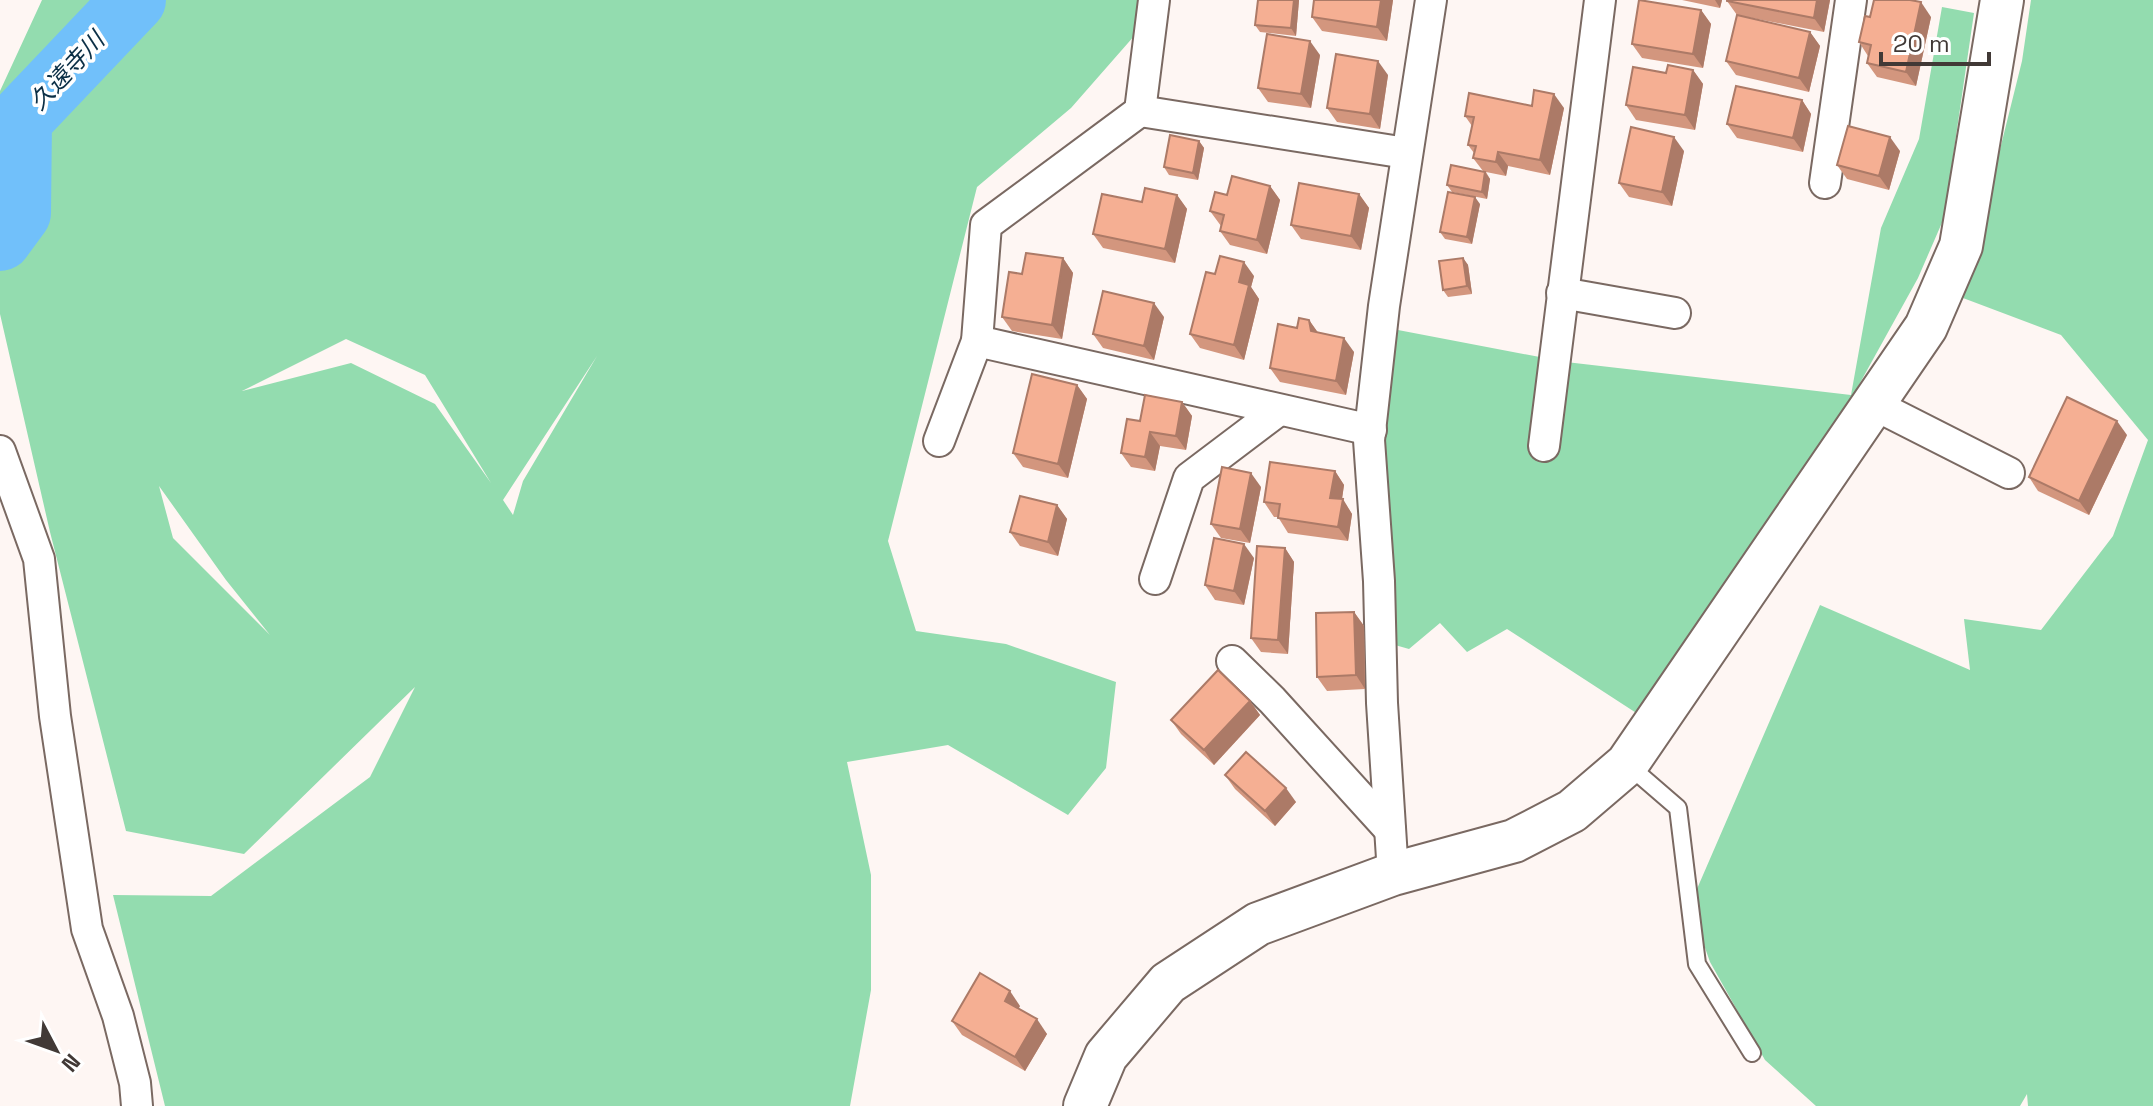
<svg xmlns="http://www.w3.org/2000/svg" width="2153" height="1106" font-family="'Space Grotesk','Noto Sans JP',sans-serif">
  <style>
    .green { fill: #93dcaf; fill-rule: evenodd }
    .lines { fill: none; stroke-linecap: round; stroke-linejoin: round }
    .river { stroke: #71c0fa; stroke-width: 64 }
    .lane-casing { stroke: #7a6962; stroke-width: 20 }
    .street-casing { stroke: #7a6962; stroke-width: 34 }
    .secondary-casing { stroke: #7a6962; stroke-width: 46 }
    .lane { stroke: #fff; stroke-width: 16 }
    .street { stroke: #fff; stroke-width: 30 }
    .secondary { stroke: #fff; stroke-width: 42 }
    .wall { fill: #d3967e }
    .shaded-wall { fill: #ac7a67 }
    .building { fill: #f5af93; stroke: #ac7a67; stroke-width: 2 }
    .labels { text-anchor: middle; stroke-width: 7; stroke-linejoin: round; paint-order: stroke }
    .water-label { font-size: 24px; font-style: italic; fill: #0b2f46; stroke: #fff }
  </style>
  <rect width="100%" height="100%" fill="#fef6f3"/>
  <g class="green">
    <path d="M 42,0 L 1144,0 L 1135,35 L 1071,108 L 977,187 L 888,541 L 916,631 L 1006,644 L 1116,682 L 1106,768 L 1068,815 L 948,745 L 847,762 L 871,875 L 871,990 L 850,1106 L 165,1106 L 113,895 L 211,896 L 370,777 L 415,687 L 244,854 L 126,831 L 50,532 L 0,314 L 0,91 ZM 346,339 L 425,375 L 491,483 L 435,404 L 351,363 L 242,391 ZM 597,356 L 523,481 L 513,515 L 503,500 ZM 159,486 L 226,580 L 270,635 L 173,538 Z"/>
    <polygon points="2031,0 2153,0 2153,1106 2028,1106 2027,1094 2020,1106 1816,1106 1765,1060 1710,962 1690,905 1820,605 1970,670 1964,619 2041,630 2113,536 2148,440 2061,335 1963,298 2022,61"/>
    <polygon points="1942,7 1974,13 1944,218 1918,278 1850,401 1644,718 1507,629 1467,652 1440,623 1409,649 1395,645 1370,458 1398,330 1566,362 1851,395 1881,228 1919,139"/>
  </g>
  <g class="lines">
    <polyline class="river" points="0,239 19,213 20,120 134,0"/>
    <g class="lane-casing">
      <polyline id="lane" points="1627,764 1678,808 1697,964 1752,1053"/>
    </g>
    <g class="street-casing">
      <g id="street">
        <polyline points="1140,111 1406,153"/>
        <polyline points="1825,183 1851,0"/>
        <polyline points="1562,293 1675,313"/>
        <polyline points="977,341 1371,430"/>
        <polyline points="1873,404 2009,473"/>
        <polyline points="939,441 977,341 986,225 1140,111 1154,0"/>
        <polyline points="1544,446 1600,0"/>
        <polyline points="0,451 39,559 55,716 87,929 118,1016 135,1083 137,1106"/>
        <polyline points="1155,579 1189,478 1279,410"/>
        <polyline points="1232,661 1272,700 1390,830"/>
        <polyline points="1393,874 1382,703 1379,581 1369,440 1384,306 1431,0"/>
      </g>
    </g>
    <g class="secondary-casing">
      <polyline id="secondary" points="1085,1106 1106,1056 1168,983 1258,924 1393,874 1514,841 1572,811 1627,764 1926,327 1961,246 2002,0"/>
    </g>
    <use href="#lane" class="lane"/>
    <use href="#street" class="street"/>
    <use href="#secondary" class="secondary"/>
  </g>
  <g class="wall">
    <polygon points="1299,0 1296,36 1260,32 1255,25"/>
    <polygon points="1393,0 1387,41 1322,31 1312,17"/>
    <polygon points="1682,0 1722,0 1720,8"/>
    <polygon points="1830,0 1824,32 1747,17 1810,32 1820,46 1809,92 1736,75 1726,61 1737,15 1727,1"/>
    <polygon points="1701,10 1711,24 1703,68 1642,58 1632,44"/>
    <polygon points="1870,17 1931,17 1916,86 1877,77 1867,63 1868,56 1859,42"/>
    <polygon points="1320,55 1311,108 1268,102 1258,88"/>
    <polygon points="1693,70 1703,84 1695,130 1636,120 1626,105 1666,73"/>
    <polygon points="1388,75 1380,129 1337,122 1327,108"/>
    <polygon points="1802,100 1811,114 1803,152 1737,138 1727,124"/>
    <polygon points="1532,106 1564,108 1550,175 1508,166 1506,176 1486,172 1490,179 1487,199 1452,192 1447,185 1483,171 1473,158 1474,153 1468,145 1472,126 1465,116"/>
    <polygon points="1199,141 1204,148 1198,180 1169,175 1164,167"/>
    <polygon points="1684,151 1672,206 1629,197 1619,183"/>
    <polygon points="1900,151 1889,190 1847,179 1837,165"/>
    <polygon points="1270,186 1280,200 1267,254 1230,245 1220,231 1221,226 1210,211 1227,195"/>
    <polygon points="1359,194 1369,208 1361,250 1301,239 1291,225"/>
    <polygon points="1177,195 1187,209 1175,263 1103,248 1093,234 1142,202"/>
    <polygon points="1480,204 1472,244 1445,239 1440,232"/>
    <polygon points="1063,258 1073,273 1062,339 1012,331 1002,317 1022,274"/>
    <polygon points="1463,258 1468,265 1472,294 1448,297 1443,290"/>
    <polygon points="1215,274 1254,276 1251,287 1259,299 1244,360 1200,348 1190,334"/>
    <polygon points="1164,317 1154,360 1103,348 1093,334"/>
    <polygon points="1309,320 1318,333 1354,352 1346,395 1280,382 1270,368 1297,328"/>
    <polygon points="1077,385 1087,399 1068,478 1023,467 1013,453"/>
    <polygon points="1182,402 1192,416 1186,450 1160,446 1155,471 1131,467 1121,453 1140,421"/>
    <polygon points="2127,435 2089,515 2038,491 2029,477"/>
    <polygon points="1335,471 1344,485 1342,499 1352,514 1348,541 1288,533 1278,517 1274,517 1264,502"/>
    <polygon points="1261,487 1250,543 1221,538 1211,524"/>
    <polygon points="1057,505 1067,519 1058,556 1020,546 1010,532"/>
    <polygon points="1285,548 1294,562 1288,654 1261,652 1251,638"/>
    <polygon points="1254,558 1244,605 1215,600 1205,585"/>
    <polygon points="1354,612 1364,626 1365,689 1327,691 1317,677"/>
    <polygon points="1250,701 1260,715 1214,765 1181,734 1171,720"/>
    <polygon points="1225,775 1296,802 1275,826 1235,789"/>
    <polygon points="1020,1006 1018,1009 1047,1034 1025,1071 962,1035 952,1021"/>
  </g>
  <g class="shaded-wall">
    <polygon points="1294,0 1299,0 1296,36 1291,28"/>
    <polygon points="1381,0 1393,0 1387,41 1377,27"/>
    <polygon points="1715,0 1722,0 1720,8"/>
    <polygon points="1817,0 1830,0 1824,32 1814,18"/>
    <polygon points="1921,2 1931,17 1916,86 1906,72"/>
    <polygon points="1701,10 1711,24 1703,68 1693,54"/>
    <polygon points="1810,32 1820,46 1809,92 1799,78"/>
    <polygon points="1310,41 1320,55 1311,108 1301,94"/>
    <polygon points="1378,61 1388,75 1380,129 1370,114"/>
    <polygon points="1693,70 1703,84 1695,130 1685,115"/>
    <polygon points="1554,94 1564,108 1550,175 1540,160"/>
    <polygon points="1802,100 1811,114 1803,152 1793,138"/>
    <polygon points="1674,137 1684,151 1672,206 1662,192"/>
    <polygon points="1890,137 1900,151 1889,190 1879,176"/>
    <polygon points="1199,141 1204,148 1198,180 1193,173"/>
    <polygon points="1498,152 1508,166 1506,176 1496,162"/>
    <polygon points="1485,172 1490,179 1487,199 1482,192"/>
    <polygon points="1270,186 1280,200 1267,254 1257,240"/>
    <polygon points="1359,194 1369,208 1361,250 1351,236"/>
    <polygon points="1177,195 1187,209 1175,263 1165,249"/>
    <polygon points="1475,197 1480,204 1472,244 1467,237"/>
    <polygon points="1063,258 1073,273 1062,339 1052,325"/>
    <polygon points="1463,258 1468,265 1472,294 1467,286"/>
    <polygon points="1244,262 1254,276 1251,287 1259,299 1244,360 1234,345 1239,282"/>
    <polygon points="1154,303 1164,317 1154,360 1144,346"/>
    <polygon points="1309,320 1319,334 1311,331"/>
    <polygon points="1344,338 1354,352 1346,395 1336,381"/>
    <polygon points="1077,385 1087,399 1068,478 1058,464"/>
    <polygon points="1182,402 1192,416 1186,450 1176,436"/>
    <polygon points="2117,421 2127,435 2089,515 2079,501"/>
    <polygon points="1150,432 1160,446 1155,471 1145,457"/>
    <polygon points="1335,471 1344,485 1340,512 1330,498"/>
    <polygon points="1251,473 1261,487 1250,543 1240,529"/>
    <polygon points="1343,499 1352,514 1348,541 1338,527"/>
    <polygon points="1057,505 1067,519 1058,556 1048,542"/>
    <polygon points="1244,544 1254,558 1244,605 1234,591"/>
    <polygon points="1285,548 1294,562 1288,654 1278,640"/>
    <polygon points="1354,612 1364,626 1365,689 1356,675"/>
    <polygon points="1250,701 1260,715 1214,765 1204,750"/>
    <polygon points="1286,788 1296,802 1275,826 1265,811"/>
    <polygon points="1010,991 1020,1006 1015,1015 1005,1001"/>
    <polygon points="1037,1019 1047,1034 1025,1071 1015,1057"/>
  </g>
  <g class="building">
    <polygon points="1258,0 1294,0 1291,28 1255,25"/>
    <polygon points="1314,0 1381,0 1377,27 1312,17"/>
    <polygon points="1639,0 1701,10 1693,54 1632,44"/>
    <polygon points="1727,0 1817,0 1814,18 1727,1"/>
    <polygon points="1874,0 1910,0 1921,2 1906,72 1867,63 1871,45 1859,42 1865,16 1870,17"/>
    <polygon points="1737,15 1810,32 1799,78 1726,61"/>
    <polygon points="1267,34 1310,41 1301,94 1258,88"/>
    <polygon points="1336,54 1378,61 1370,114 1327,108"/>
    <polygon points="1668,65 1693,70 1685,115 1626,105 1633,67 1666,73"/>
    <polygon points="1736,86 1802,100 1793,138 1727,124"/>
    <polygon points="1534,90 1554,94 1540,160 1498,152 1496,162 1473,158 1476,146 1468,145 1474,117 1465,116 1469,93 1532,106"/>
    <polygon points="1848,126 1890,137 1879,176 1837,165"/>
    <polygon points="1631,127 1674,137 1662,192 1619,183"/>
    <polygon points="1170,135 1199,141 1193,173 1164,167"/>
    <polygon points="1451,165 1485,172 1482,192 1447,185"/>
    <polygon points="1232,176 1270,186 1257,240 1220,231 1224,215 1210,211 1215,192 1227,195"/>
    <polygon points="1299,183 1359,194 1351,236 1291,225"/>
    <polygon points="1145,188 1177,195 1165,249 1093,234 1102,194 1142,202"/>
    <polygon points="1448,192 1475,197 1467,237 1440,232"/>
    <polygon points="1026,253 1063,258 1052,325 1002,317 1009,272 1022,274"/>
    <polygon points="1220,256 1244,262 1239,282 1249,285 1234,345 1190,334 1206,272 1215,274"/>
    <polygon points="1463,258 1467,286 1443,290 1439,261"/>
    <polygon points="1103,291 1154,303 1144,346 1093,334"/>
    <polygon points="1299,318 1309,320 1311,331 1344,338 1336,381 1270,368 1278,324 1297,328"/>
    <polygon points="1032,374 1077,385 1058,464 1013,453"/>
    <polygon points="1145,395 1182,402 1176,436 1150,432 1145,457 1121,453 1127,419 1140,421"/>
    <polygon points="2067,397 2117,421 2079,501 2029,477"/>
    <polygon points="1270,462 1335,471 1330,498 1343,499 1338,527 1278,518 1280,504 1264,502"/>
    <polygon points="1222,467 1251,473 1240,529 1211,524"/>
    <polygon points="1020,496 1057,505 1048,542 1010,532"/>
    <polygon points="1214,538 1244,544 1234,591 1205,585"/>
    <polygon points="1257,546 1285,548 1278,640 1251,638"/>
    <polygon points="1354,612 1356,675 1317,677 1316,613"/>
    <polygon points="1218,670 1250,701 1204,750 1171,720"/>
    <polygon points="1246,752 1286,788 1265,811 1225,775"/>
    <polygon points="980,973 1010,991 1005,1001 1037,1019 1015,1057 952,1021"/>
  </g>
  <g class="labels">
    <g class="water-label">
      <text transform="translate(67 71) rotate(-47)" y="8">久遠寺川</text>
    </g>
  </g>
  <g transform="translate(56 1050) rotate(131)" stroke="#ffffff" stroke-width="6" paint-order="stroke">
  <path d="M0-6L14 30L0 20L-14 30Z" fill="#413936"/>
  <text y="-12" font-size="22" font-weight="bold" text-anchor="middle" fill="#413936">N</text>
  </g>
  <path d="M1881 52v12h108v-12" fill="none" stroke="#413936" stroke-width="4"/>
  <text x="1893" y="52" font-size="24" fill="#413936" stroke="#ffffff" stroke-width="6" paint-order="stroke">20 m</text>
</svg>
